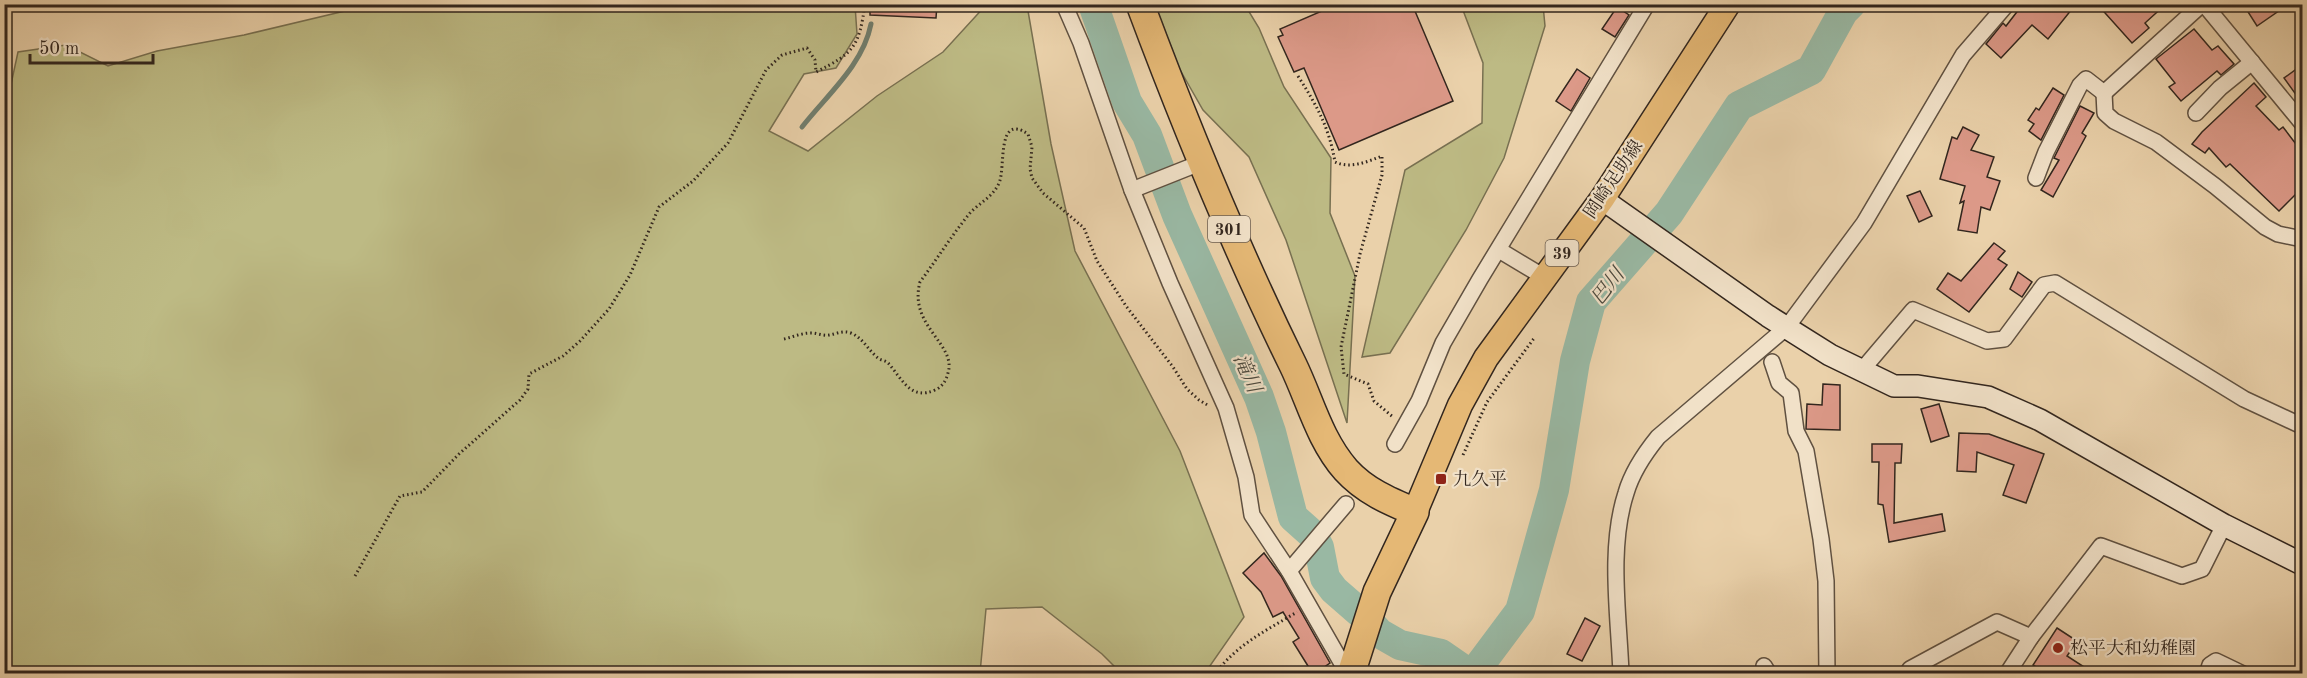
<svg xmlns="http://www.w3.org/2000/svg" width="2307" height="678" font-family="'Old Standard TT','Noto Serif JP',serif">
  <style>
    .green { fill: #bdba84; stroke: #787051; stroke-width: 1.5 }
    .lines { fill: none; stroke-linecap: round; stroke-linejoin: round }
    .stream { stroke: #707e6e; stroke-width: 5 }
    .river { stroke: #99b8a3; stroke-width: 30 }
    .building { fill: #dc9988; stroke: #32261e; stroke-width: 1.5 }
    .street-casing { stroke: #605141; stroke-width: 18 }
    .secondary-casing { stroke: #32261e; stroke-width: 24 }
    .primary-casing { stroke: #32261e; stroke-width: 27 }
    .highway-casing { stroke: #32261e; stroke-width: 30 }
    .path { stroke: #32261e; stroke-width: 3; stroke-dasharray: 1.5 3; stroke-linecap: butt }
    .street { stroke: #f1e1c8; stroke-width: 15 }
    .secondary { stroke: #f1e1c8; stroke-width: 21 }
    .primary { stroke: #e5b875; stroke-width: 24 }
    .highway { stroke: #e5b875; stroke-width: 27 }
    .poi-dot { fill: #8f2418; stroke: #f1e1c8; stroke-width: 2 }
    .labels { text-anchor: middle; stroke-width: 4.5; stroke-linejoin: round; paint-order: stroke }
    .shield { fill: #f1e1c8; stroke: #6b5e51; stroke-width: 1.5 }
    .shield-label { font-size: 16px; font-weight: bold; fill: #32261e }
    .street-label { font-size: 18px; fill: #32261e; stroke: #f1e1c8 }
    .poi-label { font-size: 18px; fill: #32261e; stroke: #f1e1c8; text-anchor: start }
    .water-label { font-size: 20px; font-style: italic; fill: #4c4a3f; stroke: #f1e1c8 }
  </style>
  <rect width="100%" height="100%" fill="#ead1aa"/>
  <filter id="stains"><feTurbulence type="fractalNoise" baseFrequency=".00333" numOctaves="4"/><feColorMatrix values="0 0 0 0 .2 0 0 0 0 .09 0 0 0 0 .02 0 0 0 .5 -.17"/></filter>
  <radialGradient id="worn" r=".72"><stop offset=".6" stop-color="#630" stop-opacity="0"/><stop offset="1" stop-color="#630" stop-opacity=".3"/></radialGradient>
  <g class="green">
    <polygon points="370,5 855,5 857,34 836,68 804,74 769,131 808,151 877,96 943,52 986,5 1027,5 1051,144 1075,251 1180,451 1244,617 1205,673 1121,673 1102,654 1042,607 986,609 980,673 5,673 4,91 10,89 18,52 66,45 108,66 157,51 244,35"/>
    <polygon points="1155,5 1245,5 1259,28 1284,87 1331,158 1330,213 1355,276 1347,423 1286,240 1249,157 1203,110 1179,68"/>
    <polygon points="1461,5 1543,5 1545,26 1504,158 1466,230 1390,353 1362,357 1405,170 1482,123 1483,63"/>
  </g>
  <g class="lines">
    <path class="stream" d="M 802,127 C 827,95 863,65 871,24"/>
    <g class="river">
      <polyline points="1093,4 1127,102 1147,135 1177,215 1259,397 1271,432 1293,517 1312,534 1319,547 1325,578 1334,590 1365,617 1379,633 1400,645 1441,654 1470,674"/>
      <polyline points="1473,674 1520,611 1554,490 1575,361 1591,302 1669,213 1739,106 1811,70 1843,12 1851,4"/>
    </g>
  </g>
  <g class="building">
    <polygon points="870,4 937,4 936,18 870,15"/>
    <polygon points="1338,4 1412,4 1453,101 1339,150 1304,68 1294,72 1278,37 1283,35 1280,29"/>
    <polygon points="2023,4 2076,4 2048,39 2032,25 2001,58 1986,44 2003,23 2006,26"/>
    <polygon points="2097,4 2166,4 2145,23 2149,28 2132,43"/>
    <polygon points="2243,4 2289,4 2257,26"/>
    <polygon points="1617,7 1629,15 1615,37 1602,29"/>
    <polygon points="2194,29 2212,50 2218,46 2234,64 2221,75 2217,71 2181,101 2169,87 2175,83 2156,59"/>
    <polygon points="2302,65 2302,103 2284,78"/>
    <polygon points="1577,69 1590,78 1571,111 1556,101"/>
    <polygon points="2254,83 2266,97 2256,106 2279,130 2283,127 2302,152 2302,188 2279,211 2230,164 2226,167 2209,148 2205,153 2192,144 2202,132"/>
    <polygon points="2053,88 2064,95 2041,140 2029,131 2034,124 2028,120 2036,108 2039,110"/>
    <polygon points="2080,106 2094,113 2082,133 2086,136 2053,197 2041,190 2059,160 2054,158"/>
    <polygon points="1963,127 1979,135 1971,150 1994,157 1987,177 2000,181 1990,210 1981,207 1977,233 1958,230 1964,201 1960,203 1965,186 1940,179 1952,137 1957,139"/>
    <polygon points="1920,191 1932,216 1919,222 1907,196"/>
    <polygon points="1994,243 2005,251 1998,259 2007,265 1969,312 1937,289 1948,273 1961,281"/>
    <polygon points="2018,272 2032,282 2022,297 2010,289"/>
    <polygon points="1823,384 1840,385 1840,430 1806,429 1807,404 1822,405"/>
    <polygon points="1939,404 1949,436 1931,442 1921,409"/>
    <polygon points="1959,433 1989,434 2044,454 2026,503 2003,495 2014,465 1977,452 1976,472 1957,471"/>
    <polygon points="1872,444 1902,444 1901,463 1895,463 1894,523 1942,514 1945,531 1889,542 1883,505 1878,504 1879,462 1872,462"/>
    <polygon points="1264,553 1281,576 1330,663 1314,674 1306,674 1308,666 1293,642 1299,638 1283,612 1273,617 1261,592 1243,573"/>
    <polygon points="1585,618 1600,626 1582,661 1567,654"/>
    <polygon points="2057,628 2077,641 2067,656 2095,674 2047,674 2033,665"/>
  </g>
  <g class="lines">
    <g class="street-casing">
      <g id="street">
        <polyline points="1064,4 1081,43 1132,190 1170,283 1226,408 1246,477 1252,515 1289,571 1348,674"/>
        <polyline points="2204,4 2302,123"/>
        <polyline points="2104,93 2105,113 2114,121 2156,142 2215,186 2265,227 2278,234 2302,239"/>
        <polyline points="2196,113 2220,88 2252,62"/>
        <polyline points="2036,178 2046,152 2080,85 2086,79 2104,93 2202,4"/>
        <polyline points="1132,190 1200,163"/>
        <polyline points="1499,250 1544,277"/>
        <polyline points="1772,362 1779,383 1791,393 1796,431 1806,451 1821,539 1826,581 1827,674"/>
        <polyline points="1862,370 1913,310 1987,341 2004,339 2044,285 2055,283 2244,399 2302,426"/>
        <polyline points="1395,444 1419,401 1443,343 1480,279 1647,4"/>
        <polyline points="1289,571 1346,504"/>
        <polyline points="1764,666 1769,674"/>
        <path d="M 1621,674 C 1619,617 1608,548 1626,493 C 1632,472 1645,453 1658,437 L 1787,327 L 1864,223 L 1963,55 L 2007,4"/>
        <polyline points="1907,674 1910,669 1997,622 2031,637"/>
        <polyline points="2007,674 2031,637 2101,546 2182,576 2202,569 2224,525"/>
        <polyline points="2207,674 2210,665 2216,661 2243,674"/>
      </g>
    </g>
    <g class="secondary-casing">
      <polyline id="secondary" points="1602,199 1768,316 1830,355 1894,386 1918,386 1988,397 2040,420 2224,525 2302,564"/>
    </g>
    <g class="primary-casing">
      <polyline id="primary" points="1415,512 1460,405 1486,358 1602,199 1728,4"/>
    </g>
    <g class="highway-casing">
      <path id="highway" d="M 1140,4 C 1186,127 1235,247 1293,365 C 1310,400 1319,439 1346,470 C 1365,491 1389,501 1415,512 L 1377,592 L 1351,674"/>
    </g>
    <g class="path">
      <path d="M 1298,76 C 1317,106 1329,127 1335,162 C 1350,169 1367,162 1382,156 L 1382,175 L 1360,254 L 1341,347 L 1344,374 L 1368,384 L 1374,401 L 1393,417"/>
      <path d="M 784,339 C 793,337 801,333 811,333 C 817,333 823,336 829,335 C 836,334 843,330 851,333 C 863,338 868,350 878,358 C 881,361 886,360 889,364 C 902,379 911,401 935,390 C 942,387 946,381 948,373 C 957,344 908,326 920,282 C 937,259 952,235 970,213 C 979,203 993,197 999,183 C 1006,168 996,112 1028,134 L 1032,147 L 1030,169 L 1032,178 L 1043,193 L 1084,228 L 1097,261 L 1126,306 L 1173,367 L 1187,389 L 1199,400 L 1209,406"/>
      <polyline points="1463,455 1487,402 1535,337"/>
      <path d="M 355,576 L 400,496 L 422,492 L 459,454 L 520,400 L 528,389 L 529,374 L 563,356 L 580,341 L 609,309 L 630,275 L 659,207 L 693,181 L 728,143 L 766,70 L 782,55 L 807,48 L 815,60 L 816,72 C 854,53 859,47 865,4"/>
      <path d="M 1215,674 C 1236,645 1267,630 1297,612"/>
    </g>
    <use href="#street" class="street"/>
    <use href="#secondary" class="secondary"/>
    <use href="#primary" class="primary"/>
    <use href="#highway" class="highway"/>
  </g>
  <g class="poi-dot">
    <rect x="1435" y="473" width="12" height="12" rx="3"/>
    <circle cx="2058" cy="648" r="6"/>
  </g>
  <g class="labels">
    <g class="shield">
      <rect x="1208" y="216" width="42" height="26" rx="4.5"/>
      <rect x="1545.5" y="240" width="33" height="26" rx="4.5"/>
    </g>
    <g class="shield-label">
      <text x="1229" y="235">301</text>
      <text x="1562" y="259">39</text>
    </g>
    <g class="street-label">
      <text transform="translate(1613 179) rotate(-56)" y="6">岡崎足助線</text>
    </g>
    <g class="poi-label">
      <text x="1453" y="485">九久平</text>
      <text x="2070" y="654">松平大和幼稚園</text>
    </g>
    <g class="water-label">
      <text transform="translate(1607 286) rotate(-52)" y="7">巴川</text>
      <text transform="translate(1248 373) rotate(66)" y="7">滝川</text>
    </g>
  </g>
  <rect width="2307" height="678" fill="none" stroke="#ead1aa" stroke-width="24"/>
  <rect x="6" y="6" width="2295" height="666" fill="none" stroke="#32261e" stroke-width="3"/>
  <rect x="12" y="12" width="2283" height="654" fill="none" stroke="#32261e" stroke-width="1.5"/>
  <path d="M30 54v9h123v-9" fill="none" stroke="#32261e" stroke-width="3"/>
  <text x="39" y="54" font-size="18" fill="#32261e" stroke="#f1e1c8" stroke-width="4.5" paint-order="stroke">50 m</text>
  <rect width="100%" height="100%" filter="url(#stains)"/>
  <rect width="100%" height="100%" fill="url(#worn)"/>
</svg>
